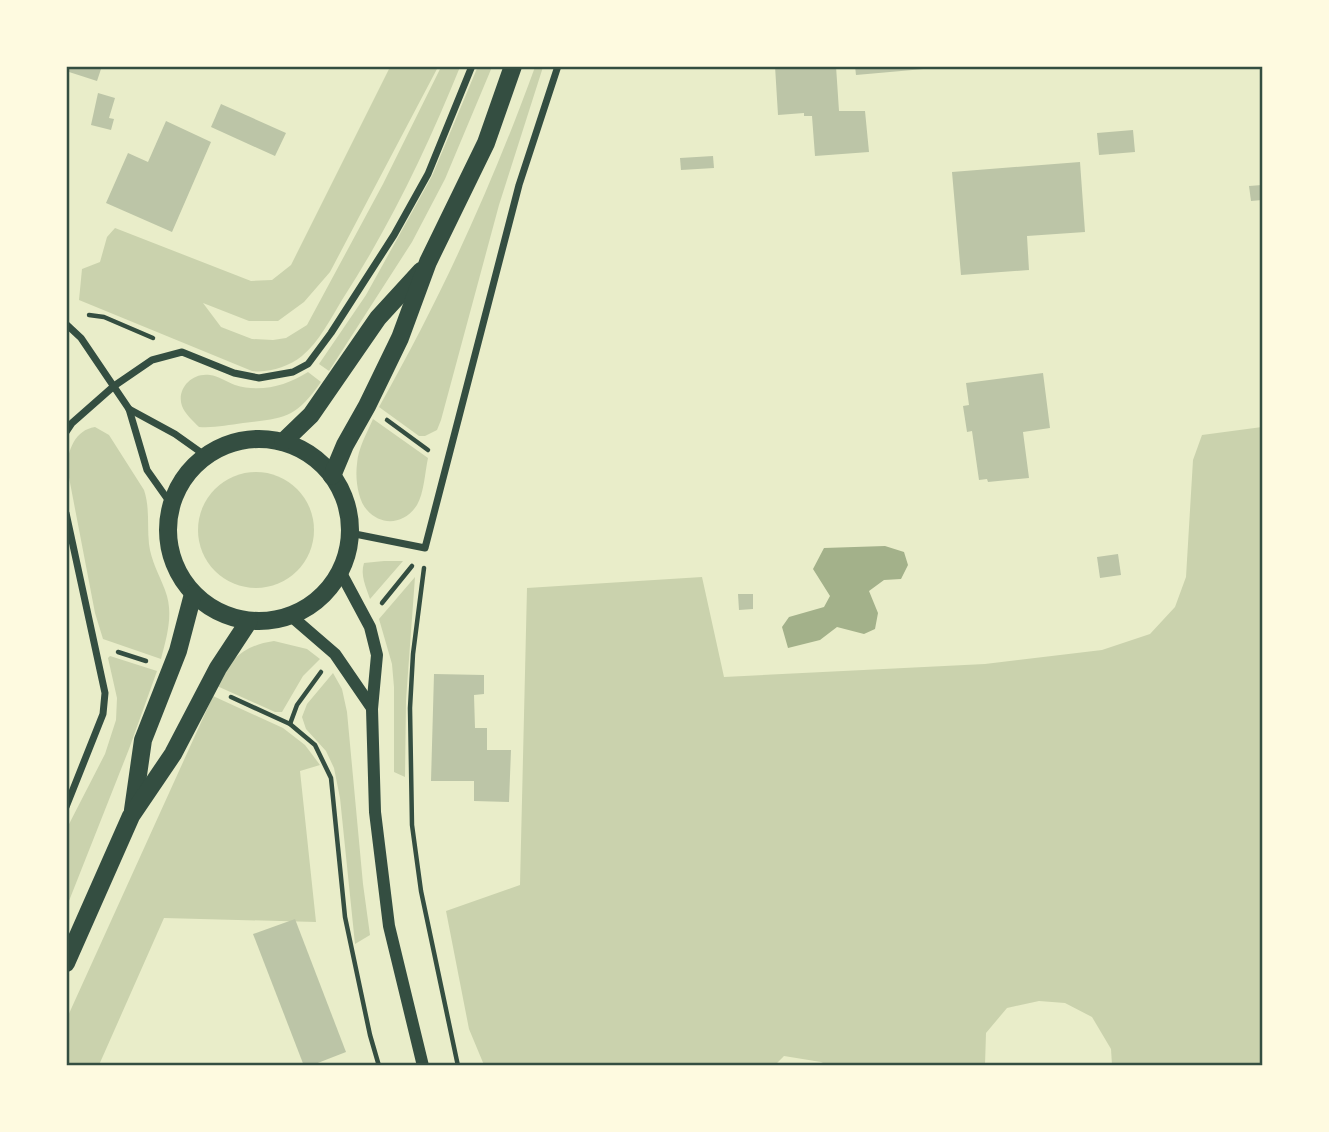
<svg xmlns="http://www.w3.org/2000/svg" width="1329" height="1132" font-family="Karla,sans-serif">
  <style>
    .green { fill: #cad2ad }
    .water { fill: #a3b18a }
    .building { fill: #bcc5a7 }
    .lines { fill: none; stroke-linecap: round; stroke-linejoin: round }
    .path { stroke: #344e41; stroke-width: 4.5 }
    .minor { stroke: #344e41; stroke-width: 7 }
    .tertiary { stroke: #344e41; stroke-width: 12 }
    .primary { stroke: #344e41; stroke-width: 18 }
    .neatline { fill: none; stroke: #344e41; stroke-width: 2.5 }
  </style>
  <rect width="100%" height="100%" fill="#e9edc9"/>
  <g class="green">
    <polygon points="478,66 492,67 445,179 412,242 329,371 319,364 366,295 432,176"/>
    <path d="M 390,67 L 438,67 L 330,272 L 304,302 L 278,321 L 249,321 L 203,303 L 221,327 L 252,339 L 273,340 L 286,338 L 307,325 L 383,184 L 441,67 L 460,67 C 427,148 390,226 342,300 C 331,318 319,342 302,356 C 288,367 269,373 252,371 L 79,300 L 82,269 L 100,262 L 107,237 L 115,228 L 251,281 L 272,280 L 291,265 Z"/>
    <path d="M 535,67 L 543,67 L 499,205 L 441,420 L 437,430 L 425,436 L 419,436 L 379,407 C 442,295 491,188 535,67 Z"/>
    <path d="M 308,372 L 321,382 C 295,419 285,418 243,423 C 228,425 215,428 199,427 C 193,421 185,414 182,406 C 176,389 192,372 210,375 C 218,376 227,382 235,385 C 260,393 286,386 308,372 Z"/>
    <path d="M 373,419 L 428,458 C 425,472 424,493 417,505 C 405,524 382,527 367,510 C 358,500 355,479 357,464 C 358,448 367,433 373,419 Z"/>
    <path d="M 95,427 L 109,435 L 144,490 C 150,508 147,525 149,544 C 151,561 159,574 165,590 C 174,613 167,636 161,659 L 103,639 L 95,613 L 67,467 C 68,450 75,430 95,427 Z"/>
    <polygon points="1262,427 1262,1065 1112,1065 1111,1049 1092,1017 1065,1003 1039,1001 1007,1008 986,1033 985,1065 829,1066 821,1062 784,1056 774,1066 484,1065 469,1029 446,911 520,885 527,588 702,577 724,677 985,664 1102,650 1150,634 1175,607 1186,577 1193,460 1202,435"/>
    <circle cx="256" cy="530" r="58"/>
    <path d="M 384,561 L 403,561 L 370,599 C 366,587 360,575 364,563 Z"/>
    <polygon points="415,577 406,700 405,777 394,772 394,687 392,664 379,619"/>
    <path d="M 274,641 L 307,649 L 320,659 L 303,676 L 282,712 L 275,712 L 217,686 C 229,659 245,645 274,641 Z"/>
    <polygon points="110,656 157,671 129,749 67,906 67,828 105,754 116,720 117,698 108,658"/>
    <polygon points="333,673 342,689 347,712 363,884 370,935 355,944 340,798 334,768 326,751 306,729 302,717 307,704"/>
    <polygon points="213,696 283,728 305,745 320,765 300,771 316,922 164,918 99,1065 67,1066 67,1018"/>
  </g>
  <polygon class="water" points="885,546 904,552 908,565 901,579 884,580 869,591 878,613 875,629 864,634 837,627 820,640 788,648 782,627 789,617 824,607 830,596 813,569 824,548"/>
  <g class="building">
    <polygon points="66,66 102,66 97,81 66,71"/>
    <polygon points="775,66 836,66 839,111 865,111 869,152 815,156 812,116 804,116 804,113 778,115"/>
    <polygon points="855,66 935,66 935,68 856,75"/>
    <polygon points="98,93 115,98 109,118 114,119 111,130 91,125"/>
    <polygon points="221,104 286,133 275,156 211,127"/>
    <polygon points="166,121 211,142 172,232 106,203 128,153 148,162"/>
    <polygon points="1133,130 1135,152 1099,155 1097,133"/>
    <polygon points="713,156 714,168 681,170 680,158"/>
    <polygon points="1080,162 1085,232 1027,236 1029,270 961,275 952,172"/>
    <polygon points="1262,185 1262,200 1251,201 1249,186"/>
    <polygon points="1043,373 1050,428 1023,432 1029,478 988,482 987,479 979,480 972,431 967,432 963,406 969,405 966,383"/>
    <polygon points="1118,554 1121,575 1100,578 1097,557"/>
    <polygon points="738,594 753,594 753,609 739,610"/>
    <polygon points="434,674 484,675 484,694 474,695 475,728 487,728 487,750 511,750 509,802 474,801 474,781 431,781"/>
    <polygon points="295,919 346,1052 310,1066 304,1066 253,934"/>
  </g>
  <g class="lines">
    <g class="path">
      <polyline points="89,315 104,317 153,338"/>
      <polyline points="387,420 428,450"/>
      <polyline points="424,568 413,654 410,708 412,825 421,891 458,1066"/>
      <polyline points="382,603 412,566"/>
      <polyline points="118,652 146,661"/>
      <polyline points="231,697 290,724 315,745 331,778 345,917 370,1035 379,1066"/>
      <polyline points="290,724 297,705 321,672"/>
    </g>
    <g class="minor">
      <polyline points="66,324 81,338 129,409 147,470 171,504"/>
      <polyline points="129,409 175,434 206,456"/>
      <polyline points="66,432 72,423 114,386 152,360 182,352 234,373 259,378 293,372 308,364 331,333 394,235 428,174 472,66"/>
      <polyline points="66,513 105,693 103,714 66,807"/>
      <polyline points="350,533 425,548 519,185 558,66"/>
    </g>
    <g class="tertiary">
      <polyline points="340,571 370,627 377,655 372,709 375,812 389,926 423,1066"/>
      <polyline points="291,616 335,654 372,708"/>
    </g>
    <g class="primary">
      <circle cx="259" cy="530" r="91"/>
      <polyline points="283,442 311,415 378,318 421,271"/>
      <polyline points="332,476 345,445 367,406 400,338 428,262 486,143 513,66"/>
      <polyline points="133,810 143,740 178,651 193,594"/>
      <polyline points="66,963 131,816 173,754 218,668 249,621"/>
    </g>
  </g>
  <rect width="1329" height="1132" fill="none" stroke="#fefae0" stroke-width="136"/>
  <rect x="68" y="68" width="1193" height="996" class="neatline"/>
</svg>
